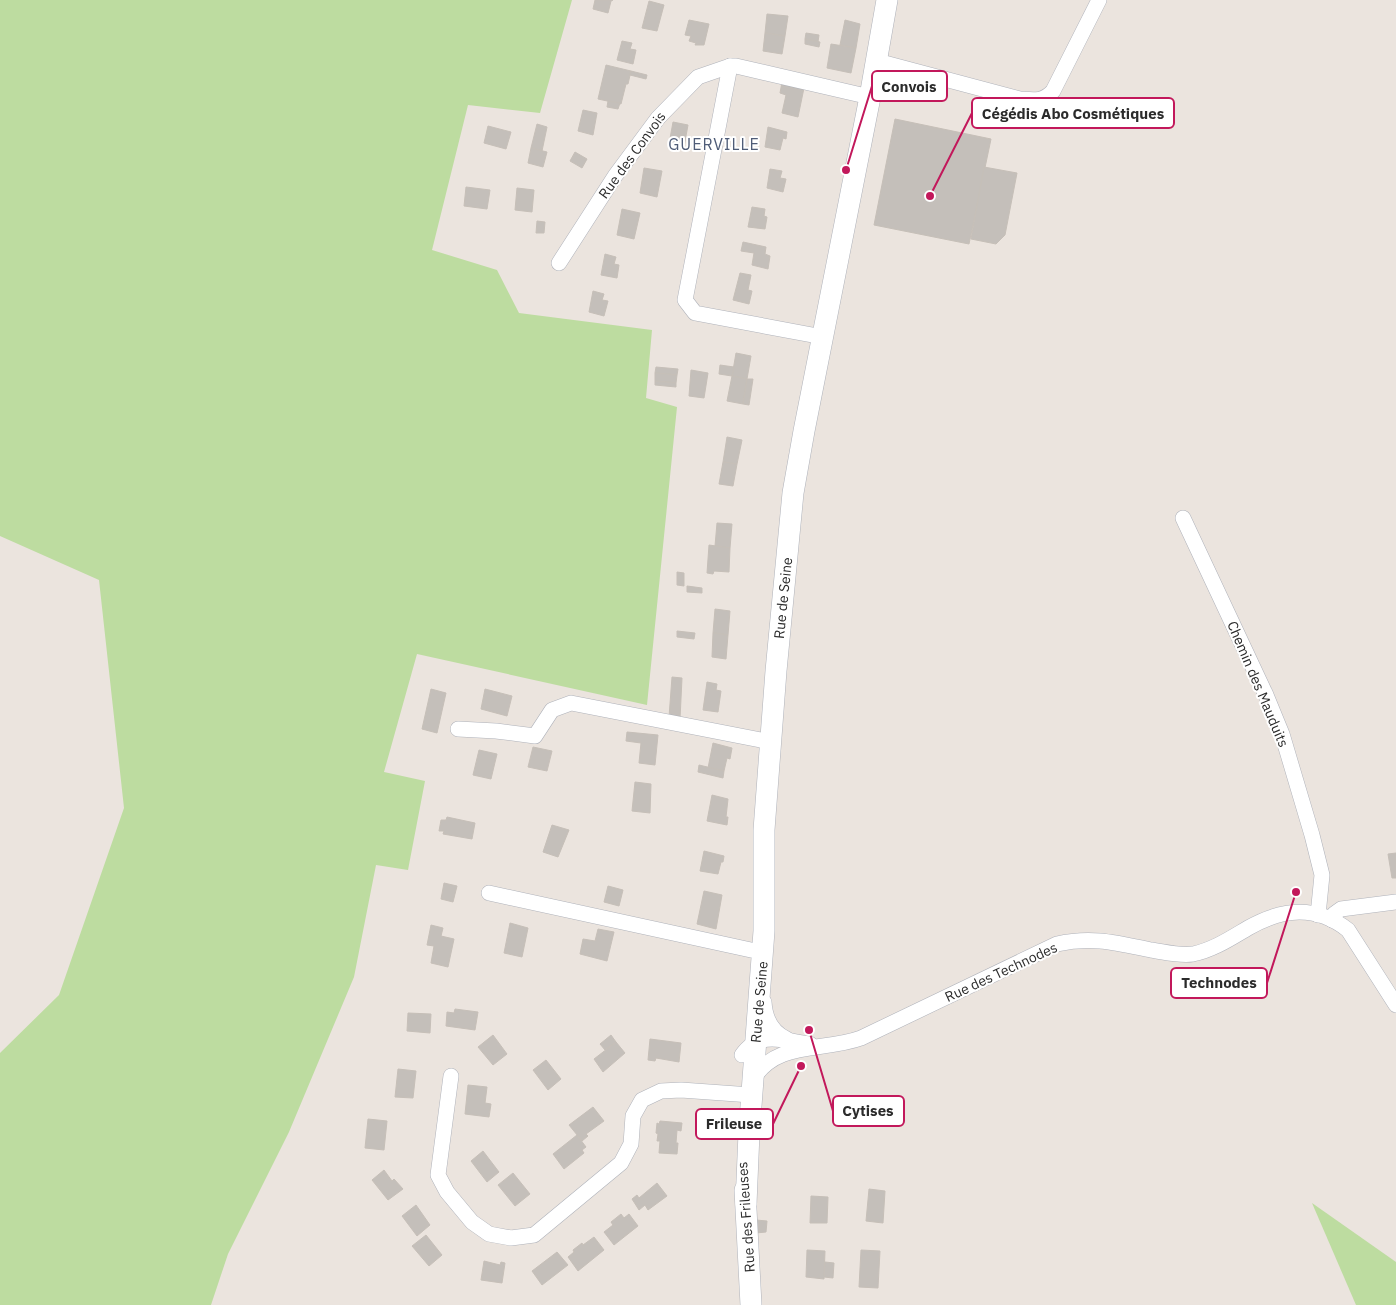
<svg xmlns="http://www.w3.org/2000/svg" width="1396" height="1305" font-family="'IBM Plex Sans',sans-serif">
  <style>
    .green { fill: #bddca0 }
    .building { fill: #c4bfba; stroke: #c6bfb8 }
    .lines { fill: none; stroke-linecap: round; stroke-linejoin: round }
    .street-casing { stroke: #afb2ba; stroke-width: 16 }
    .secondary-casing { stroke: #afb2ba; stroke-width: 22 }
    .street { stroke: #fff; stroke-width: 15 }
    .secondary { stroke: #fff; stroke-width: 21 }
    .labels { text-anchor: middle; stroke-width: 4; stroke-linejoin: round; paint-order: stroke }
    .street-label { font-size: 14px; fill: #2b2b2b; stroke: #fff }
    .quarter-label { font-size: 16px; letter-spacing: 1px; fill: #4f5c77; stroke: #fff }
    .leader { fill: none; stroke: #c2185b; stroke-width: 2 }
    .callout-dot { fill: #c2185b; stroke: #fff; stroke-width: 2 }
    .callout { fill: #fff; stroke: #c2185b; stroke-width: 2 }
    .callout-label { font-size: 15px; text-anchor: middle; font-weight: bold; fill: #2b2b2b }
  </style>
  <rect width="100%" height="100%" fill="#ebe4de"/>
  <g class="green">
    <polygon points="0,0 572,0 540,113 468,105 432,250 497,270 519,313 652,330 646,398 677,407 647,705 417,654 384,772 425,781 408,870 376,865 354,977 289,1132 228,1254 211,1305 0,1305 0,1053 59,995 124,808 99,580 0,536"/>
    <polygon points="1312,1203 1396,1262 1396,1305 1356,1305"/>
  </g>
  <g class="building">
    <polygon points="595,0 613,0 611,1 608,13 593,9"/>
    <polygon points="649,1 664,5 657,31 642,28"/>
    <polygon points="767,14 788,16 785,36 765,33"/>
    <polygon points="689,20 709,24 704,45 695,45 696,43 689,41 691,36 685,35"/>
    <polygon points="845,20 860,24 856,48 840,45"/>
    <polygon points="765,33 785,36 782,54 763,51"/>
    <polygon points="806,33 819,35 818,42 805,39"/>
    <polygon points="805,39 820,42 819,47 805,44"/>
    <polygon points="622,41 632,43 630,49 636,50 633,64 617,60"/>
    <polygon points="831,44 856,48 851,73 827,68"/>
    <polygon points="606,65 631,71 628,84 626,84 621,104 598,99"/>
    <polygon points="631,71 647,75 646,79 630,75"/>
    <polygon points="782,82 804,88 798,117 782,113 786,95 780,93"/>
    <polygon points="608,101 620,103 618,109 607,107"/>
    <polygon points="583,110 597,113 593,135 578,131"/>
    <polygon points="895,119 991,139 969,244 874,225"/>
    <polygon points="673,122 688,125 684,147 669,144"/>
    <polygon points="537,124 547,127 542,151 531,148"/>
    <polygon points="488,126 511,132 506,149 484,143"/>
    <polygon points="768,127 787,132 786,139 783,138 780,150 765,147"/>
    <polygon points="531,148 547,152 543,167 528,163"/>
    <polygon points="575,152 587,159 582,168 570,161"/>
    <polygon points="984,167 1017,173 1005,235 996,244 971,239"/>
    <polygon points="644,168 662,171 657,197 640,193"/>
    <polygon points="770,169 782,171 780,178 786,179 783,192 767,188"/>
    <polygon points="466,187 490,190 487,209 464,206"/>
    <polygon points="517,188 534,190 532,212 515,210"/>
    <polygon points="752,207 765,209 764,216 767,217 765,229 748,227"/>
    <polygon points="622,209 640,213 634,239 617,235"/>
    <polygon points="537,221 545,222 544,233 536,233"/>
    <polygon points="743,242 766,247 765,254 770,256 768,269 752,265 754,253 741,251"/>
    <polygon points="605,254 616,257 614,264 619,265 617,278 601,275"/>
    <polygon points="740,273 751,275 748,290 752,291 749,304 733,300"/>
    <polygon points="593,291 604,294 602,300 608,301 604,316 589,312"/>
    <polygon points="736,353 751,356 747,379 732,376"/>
    <polygon points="720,365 734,367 732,376 719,374"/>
    <polygon points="656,367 678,369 677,375 655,373"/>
    <polygon points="691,370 708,373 704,398 689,396"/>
    <polygon points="655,373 677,375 676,383 655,381"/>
    <polygon points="732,376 747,379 743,404 727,401"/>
    <polygon points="747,379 753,379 749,405 743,404"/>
    <polygon points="655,381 676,383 676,387 655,385"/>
    <polygon points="727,437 742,440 737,464 723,462"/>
    <polygon points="723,462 737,464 733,486 719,484"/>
    <polygon points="717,523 732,524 730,548 715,546"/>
    <polygon points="709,545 730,548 729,572 714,571 713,574 707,573"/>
    <polygon points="677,572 684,573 684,586 677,585"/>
    <polygon points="687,586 702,588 702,593 687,592"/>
    <polygon points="715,609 730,611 728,635 713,633"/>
    <polygon points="677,631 695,633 694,639 677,637"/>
    <polygon points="713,633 728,635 726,659 712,657"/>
    <polygon points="672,677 682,678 680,719 669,717"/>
    <polygon points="707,682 717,684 716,690 721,691 718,712 703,710"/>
    <polygon points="431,689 446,693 437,733 422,729"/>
    <polygon points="485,689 512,696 507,716 481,709"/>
    <polygon points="627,732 658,735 655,765 639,763 641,743 626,741"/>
    <polygon points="713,743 732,748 730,759 727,758 724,771 708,768"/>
    <polygon points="533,747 552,751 547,771 528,767"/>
    <polygon points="479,750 497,754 491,779 473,775"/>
    <polygon points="699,765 724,771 723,778 698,772"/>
    <polygon points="635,782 651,784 650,813 632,811"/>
    <polygon points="712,795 728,799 726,817 728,817 727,825 707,821"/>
    <polygon points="447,817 475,823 472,839 443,834 444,831 439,831 441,820 446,820"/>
    <polygon points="552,825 569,830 558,857 543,852"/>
    <polygon points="704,851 724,856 723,862 721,862 718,874 700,871"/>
    <polygon points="1396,853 1396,878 1392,878 1388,854"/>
    <polygon points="444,883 457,886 453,902 441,899"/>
    <polygon points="608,886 623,890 619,906 604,902"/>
    <polygon points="704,891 722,895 716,929 697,924"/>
    <polygon points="510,923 528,928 522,957 504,953"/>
    <polygon points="431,925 443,928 441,936 454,939 448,967 431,963 434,946 427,945"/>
    <polygon points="598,929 614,932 607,961 580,954 583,939 595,941"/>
    <polygon points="455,1009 478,1012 475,1030 446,1026 447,1012 454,1013"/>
    <polygon points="408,1013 431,1014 430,1033 407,1031"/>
    <polygon points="493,1035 507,1054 493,1065 478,1047"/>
    <polygon points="611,1035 616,1042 605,1050 600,1044"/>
    <polygon points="650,1039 681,1043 679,1062 656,1058 655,1061 648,1060"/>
    <polygon points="616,1042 625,1053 603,1072 594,1059"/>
    <polygon points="546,1060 561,1079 548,1090 533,1070"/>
    <polygon points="398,1069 416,1071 413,1098 395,1097"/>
    <polygon points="468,1085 487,1087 485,1103 491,1104 489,1117 465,1114"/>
    <polygon points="593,1107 604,1121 586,1134 588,1136 582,1141 569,1125"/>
    <polygon points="368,1119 387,1121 384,1150 365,1148"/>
    <polygon points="660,1121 682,1123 681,1131 677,1130 676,1143 678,1143 677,1154 659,1153 660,1141 657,1141 658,1134 656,1133 657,1123 659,1124"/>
    <polygon points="577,1135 586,1147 582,1150 584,1153 564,1169 553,1154"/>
    <polygon points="483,1151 499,1172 487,1182 471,1161"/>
    <polygon points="384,1170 392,1181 394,1179 403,1189 388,1200 372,1180"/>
    <polygon points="513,1173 530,1194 515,1206 498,1185"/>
    <polygon points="657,1183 667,1196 648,1210 645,1205 639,1210 632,1199 637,1195 639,1198"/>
    <polygon points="869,1189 885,1191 883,1223 866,1221"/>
    <polygon points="811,1196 828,1197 827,1223 810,1223"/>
    <polygon points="416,1205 430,1225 417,1236 402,1216"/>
    <polygon points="621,1214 624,1218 629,1214 638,1226 614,1245 604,1232 613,1225 611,1222"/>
    <polygon points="756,1220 767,1221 766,1232 756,1233"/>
    <polygon points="426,1235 442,1255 429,1266 412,1246"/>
    <polygon points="594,1237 604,1250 578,1271 568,1257 574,1252 573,1250 582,1243 583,1245"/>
    <polygon points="807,1250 825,1251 824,1279 806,1277"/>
    <polygon points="861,1250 880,1251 878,1288 859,1287"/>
    <polygon points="557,1252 568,1265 542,1285 532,1271"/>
    <polygon points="484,1261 500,1265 501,1262 505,1263 502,1283 481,1280"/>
    <polygon points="825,1262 834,1263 833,1278 824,1277"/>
  </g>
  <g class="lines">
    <g class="street-casing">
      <g id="street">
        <path d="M 877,61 L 1020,99 C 1034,100 1043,102 1053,91 L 1099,0"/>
        <polyline points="730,66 685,300 695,313 823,337"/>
        <polyline points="559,263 615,176 658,118 698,77 730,66 736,66 870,97"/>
        <polyline points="1183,518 1266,695 1282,734 1312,835 1322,875 1318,915"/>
        <polyline points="458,729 496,731 535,736 552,710 571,703 771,742"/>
        <polyline points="489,893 751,950"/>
        <polyline points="1332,920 1334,914 1341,909 1396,902"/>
        <path d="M 764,1002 C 765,1018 771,1032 787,1039"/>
        <path d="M 742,1055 C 759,1030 785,1041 810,1044"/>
        <polyline points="451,1076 438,1175 447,1192 472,1222 489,1234 511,1238 534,1235 621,1163 631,1144 633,1116 642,1100 661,1091 681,1090 751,1095"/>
        <path d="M 753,1079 C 777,1040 823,1052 861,1038 L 1057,944 C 1092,936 1117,943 1151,950 C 1165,952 1179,956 1193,954 C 1213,950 1231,938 1248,928 C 1283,908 1316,905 1348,930 L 1396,1005"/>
      </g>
    </g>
    <g class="secondary-casing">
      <g id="secondary">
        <polyline points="745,1190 751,1305"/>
        <polyline points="746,1204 749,1133 764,931 764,830 776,671 793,493 804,431 870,97 887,0"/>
      </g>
    </g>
    <use href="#street" class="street"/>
    <use href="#secondary" class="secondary"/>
  </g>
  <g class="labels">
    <g class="street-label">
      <text transform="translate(632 155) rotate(-54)" y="5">Rue des Convois</text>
      <text transform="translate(783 598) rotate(-84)" y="5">Rue de Seine</text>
      <text transform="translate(1258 684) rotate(67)" y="5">Chemin des Mauduits</text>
      <text transform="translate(1001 972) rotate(-25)" y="5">Rue des Technodes</text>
      <text transform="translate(759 1002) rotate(-85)" y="5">Rue de Seine</text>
      <text transform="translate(746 1217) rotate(-94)" y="5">Rue des Frileuses</text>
    </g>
    <g class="quarter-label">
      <text x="714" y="150">GUERVILLE</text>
    </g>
  </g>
  <path class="leader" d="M846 170L872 86M930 196L972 113M1296 892L1267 983M809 1030L833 1111M801 1066L773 1124"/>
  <g class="callout-dot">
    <circle cx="846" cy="170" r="5"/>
    <circle cx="930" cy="196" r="5"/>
    <circle cx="1296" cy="892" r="5"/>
    <circle cx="809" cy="1030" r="5"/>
    <circle cx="801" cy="1066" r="5"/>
  </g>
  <g class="callout">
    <rect x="872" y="71" width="75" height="30" rx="5"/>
    <rect x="972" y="98" width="202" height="30" rx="5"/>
    <rect x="1171" y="968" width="96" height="30" rx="5"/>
    <rect x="833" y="1096" width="71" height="30" rx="5"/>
    <rect x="696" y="1109" width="77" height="30" rx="5"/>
  </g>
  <g class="callout-label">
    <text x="909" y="92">Convois</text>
    <text x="1073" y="119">Cégédis Abo Cosmétiques</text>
    <text x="1219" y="988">Technodes</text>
    <text x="868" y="1116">Cytises</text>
    <text x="734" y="1129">Frileuse</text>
  </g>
</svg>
